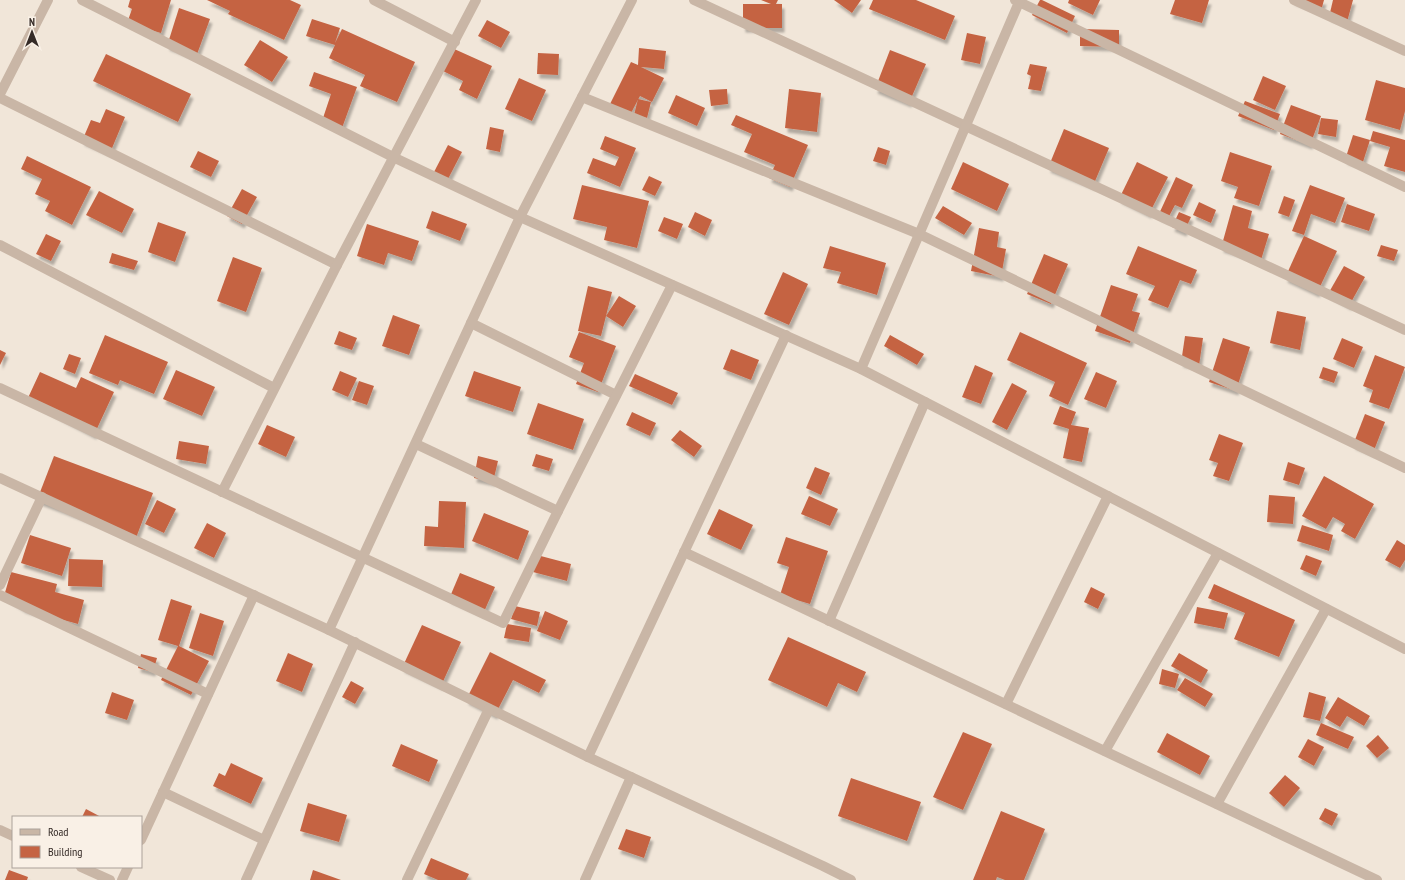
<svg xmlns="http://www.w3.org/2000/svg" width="1405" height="880" font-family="'PT Sans Narrow',sans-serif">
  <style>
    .building { fill: #c56343; filter: url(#shadow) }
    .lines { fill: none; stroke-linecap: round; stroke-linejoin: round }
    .minor { stroke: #c9b6a6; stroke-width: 10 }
  </style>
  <defs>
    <filter id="shadow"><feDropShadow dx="2.5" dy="4.5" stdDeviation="1" flood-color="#0004"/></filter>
  </defs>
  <rect width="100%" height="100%" fill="#f1e6d9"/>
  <g class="building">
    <polygon points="130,0 171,0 161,33 127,23 132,9 128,7"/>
    <polygon points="207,0 290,0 301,5 284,40 228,14 230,11"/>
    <polygon points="761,0 778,0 776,4 782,4 782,28 743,28 743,4 771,4"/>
    <polygon points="834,0 861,0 852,13"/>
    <polygon points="873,0 916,0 955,16 945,40 869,9"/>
    <polygon points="1040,0 1042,0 1075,16 1067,33 1032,15"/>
    <polygon points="1069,0 1100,0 1093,15 1068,3"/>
    <polygon points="1175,0 1209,0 1202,23 1170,14"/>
    <polygon points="1291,0 1324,0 1321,11"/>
    <polygon points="1333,0 1353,0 1347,22 1329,17"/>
    <polygon points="179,8 210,19 196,57 167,46"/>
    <polygon points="312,19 340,28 335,43 342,29 415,62 397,102 360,86 365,75 329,58 335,45 306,36"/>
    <polygon points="487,20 510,32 501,48 478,36"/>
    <polygon points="1080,29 1119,30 1119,47 1080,46"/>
    <polygon points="967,33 986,37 980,64 961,60"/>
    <polygon points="260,40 288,57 272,82 244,65"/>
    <polygon points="452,48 492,66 477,99 459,90 463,81 441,70"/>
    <polygon points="639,48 666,51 664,69 641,67 664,78 652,102 640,96 630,115 610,104 631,62 638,65"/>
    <polygon points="890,50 926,64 909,103 875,89"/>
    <polygon points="538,53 559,54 558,75 537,74"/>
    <polygon points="106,54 191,94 178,122 93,81"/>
    <polygon points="1030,64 1047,67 1041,91 1028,89 1031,76 1027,74"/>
    <polygon points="314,72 357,87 342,128 322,121 331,94 309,86"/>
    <polygon points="1263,76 1286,86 1275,110 1253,100"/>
    <polygon points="519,78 546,90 532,121 505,109"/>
    <polygon points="1376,80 1405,88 1405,111 1400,130 1365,120"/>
    <polygon points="727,89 728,104 711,106 709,90"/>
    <polygon points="789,89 821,93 817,132 785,128"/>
    <polygon points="676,95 705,108 697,126 668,113"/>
    <polygon points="638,99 651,102 647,118 634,115"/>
    <polygon points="1245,101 1280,114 1274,130 1238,116"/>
    <polygon points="1291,105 1321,116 1310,145 1280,134"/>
    <polygon points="106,109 125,117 110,153 82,141 91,120 100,123"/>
    <polygon points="736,115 808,145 790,187 769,178 775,165 744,152 752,134 731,125"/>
    <polygon points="1321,118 1338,120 1336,137 1318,134"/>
    <polygon points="490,127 504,130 500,152 486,149"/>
    <polygon points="1064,129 1109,148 1093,186 1048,168"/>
    <polygon points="1373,131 1405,140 1405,172 1384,166 1390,147 1370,141"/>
    <polygon points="1353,135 1370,140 1362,165 1345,160"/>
    <polygon points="605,136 636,148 620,187 587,173 593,158 615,166 619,157 600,149"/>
    <polygon points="448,145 462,152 448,179 434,172"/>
    <polygon points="878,147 890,151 886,165 873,161"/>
    <polygon points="198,151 219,161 211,177 190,167"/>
    <polygon points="1230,152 1272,166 1259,206 1234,198 1238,187 1221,181"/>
    <polygon points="27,156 91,187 72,225 45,211 50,201 35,194 42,179 21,169"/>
    <polygon points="963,162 1009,184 997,211 951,189"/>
    <polygon points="1137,162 1168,177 1149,214 1119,199"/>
    <polygon points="649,176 662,182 655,196 642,190"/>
    <polygon points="1176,177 1193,185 1182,208 1175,205 1167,220 1158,216"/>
    <polygon points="582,185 649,201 637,248 604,240 607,227 573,219"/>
    <polygon points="1310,185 1345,198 1335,223 1311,214 1304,235 1292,231"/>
    <polygon points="242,189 257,197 242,224 227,216"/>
    <polygon points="99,191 134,209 122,233 86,215"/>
    <polygon points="1284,196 1295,200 1289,217 1278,213"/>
    <polygon points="1199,202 1216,210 1211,223 1193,215"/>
    <polygon points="1347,204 1375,214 1369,231 1341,222"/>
    <polygon points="1233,205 1252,211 1248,228 1269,234 1261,260 1221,248"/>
    <polygon points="943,206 972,223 964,235 935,218"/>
    <polygon points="432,211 467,224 460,241 426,228"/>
    <polygon points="695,212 712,220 705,236 688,227"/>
    <polygon points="1179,212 1191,217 1184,232 1172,227"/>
    <polygon points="664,217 683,224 677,239 658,231"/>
    <polygon points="158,222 186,232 175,262 148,252"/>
    <polygon points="367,224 419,241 412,261 388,253 384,265 357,256"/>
    <polygon points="979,228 999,232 997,247 1006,249 1001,277 971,271"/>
    <polygon points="46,234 61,241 51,261 36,254"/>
    <polygon points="1304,236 1337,251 1317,293 1285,278"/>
    <polygon points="1381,245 1398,250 1394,261 1377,256"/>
    <polygon points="830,246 886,263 877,295 837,283 841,272 823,268"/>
    <polygon points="1138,246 1197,270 1191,284 1180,280 1168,308 1148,300 1155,286 1126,274"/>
    <polygon points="112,253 138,261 134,270 109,263"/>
    <polygon points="1044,254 1068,264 1051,304 1027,294"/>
    <polygon points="233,257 262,268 246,312 217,301"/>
    <polygon points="1344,266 1365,277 1349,306 1328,294"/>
    <polygon points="783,272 808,284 789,325 764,314"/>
    <polygon points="1111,285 1138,294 1132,311 1140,313 1130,343 1095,331"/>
    <polygon points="588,286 612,292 601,336 578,331"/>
    <polygon points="619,296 636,306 623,327 606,316"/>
    <polygon points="1277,311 1306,317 1300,350 1270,343"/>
    <polygon points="393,315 420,325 409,355 382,346"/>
    <polygon points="339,331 357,338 352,350 334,344"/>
    <polygon points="579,332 616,346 598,392 576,384 584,363 569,357"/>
    <polygon points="1020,332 1087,363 1068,405 1049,396 1055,382 1007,360"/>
    <polygon points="105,335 168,362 154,394 120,380 118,385 89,373"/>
    <polygon points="890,335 924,354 917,365 884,346"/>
    <polygon points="1185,336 1203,338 1199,366 1181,363"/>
    <polygon points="1223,338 1250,347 1236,391 1209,382"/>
    <polygon points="1342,338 1363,347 1354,368 1333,359"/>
    <polygon points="731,349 759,360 751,380 723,369"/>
    <polygon points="0,350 6,353 0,365"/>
    <polygon points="69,354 81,358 75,374 63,369"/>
    <polygon points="1375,355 1405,367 1389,409 1369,402 1373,390 1363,386"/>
    <polygon points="975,365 993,373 981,404 962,397"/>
    <polygon points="1323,367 1338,372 1334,383 1319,378"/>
    <polygon points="176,370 215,387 202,416 163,399"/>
    <polygon points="340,371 357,378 348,397 332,390"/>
    <polygon points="474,371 521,387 513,412 465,396"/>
    <polygon points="40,372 76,388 81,377 114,392 94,435 27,400"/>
    <polygon points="1096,372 1117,381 1106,408 1084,399"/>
    <polygon points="635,374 678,393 672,405 629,386"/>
    <polygon points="359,381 374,386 367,405 352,400"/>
    <polygon points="1012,383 1027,391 1007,430 992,422"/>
    <polygon points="538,403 584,419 573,450 527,434"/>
    <polygon points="1060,406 1076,412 1071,425 1089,428 1082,462 1063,458 1069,429 1053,424"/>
    <polygon points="632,412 656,423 650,436 626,425"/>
    <polygon points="1365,414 1385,422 1373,453 1353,445"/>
    <polygon points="267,425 295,437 286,457 258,444"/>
    <polygon points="680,430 702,446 694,457 671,440"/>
    <polygon points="1219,434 1243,443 1229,481 1213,476 1218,463 1209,460"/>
    <polygon points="179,441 209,446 206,464 176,459"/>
    <polygon points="536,454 553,459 549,471 532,466"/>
    <polygon points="54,456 153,493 136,538 37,500"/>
    <polygon points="478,456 498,461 493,482 474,478"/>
    <polygon points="1288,462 1305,468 1299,485 1283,480"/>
    <polygon points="815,467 830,473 821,495 806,488"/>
    <polygon points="1324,476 1374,504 1355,539 1341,531 1345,524 1333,517 1326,529 1302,516"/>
    <polygon points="1269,495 1295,497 1293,524 1267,522"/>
    <polygon points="809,496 838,509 830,526 801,514"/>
    <polygon points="157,500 176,509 164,533 145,524"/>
    <polygon points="439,501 466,502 464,548 424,546 425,526 438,527"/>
    <polygon points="719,509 753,525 741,550 707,534"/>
    <polygon points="484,513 529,531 518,560 472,541"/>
    <polygon points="207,523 226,533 214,558 194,548"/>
    <polygon points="1302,525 1333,535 1329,551 1297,541"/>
    <polygon points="30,535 71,548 62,576 21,563"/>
    <polygon points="786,537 828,551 810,604 780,595 789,567 777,563"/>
    <polygon points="1397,540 1405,545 1405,560 1400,568 1385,560"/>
    <polygon points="537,555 571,564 567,581 533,572"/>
    <polygon points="1306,555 1322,561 1316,576 1300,569"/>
    <polygon points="69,559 103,560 102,587 68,586"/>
    <polygon points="11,572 57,584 55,592 84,600 78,624 24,609 4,596"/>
    <polygon points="460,573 495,587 483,614 449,599"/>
    <polygon points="1214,584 1295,620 1279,657 1234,639 1245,613 1208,598"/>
    <polygon points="1091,587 1105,594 1098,609 1084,602"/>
    <polygon points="171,599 192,606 179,646 209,661 191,695 161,680 178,646 158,640"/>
    <polygon points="515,606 540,612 537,626 511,619"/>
    <polygon points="1197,607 1228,613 1224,629 1194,623"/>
    <polygon points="545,611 568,621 560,640 537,631"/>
    <polygon points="200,613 224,621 213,656 189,648"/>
    <polygon points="507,624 531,628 529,642 504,638"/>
    <polygon points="422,625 461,642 441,686 402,668"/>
    <polygon points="788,637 866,672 857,692 838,683 827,707 768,680"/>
    <polygon points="490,652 546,680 539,693 513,680 495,715 466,700"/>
    <polygon points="288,653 313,664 302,692 276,681"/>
    <polygon points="1179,653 1208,670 1201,683 1171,666"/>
    <polygon points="141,654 157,658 153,672 138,668"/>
    <polygon points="1162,669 1179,674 1175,688 1159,684"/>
    <polygon points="1185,678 1213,694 1205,707 1177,690"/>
    <polygon points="351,681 364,688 355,704 342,697"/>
    <polygon points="112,692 134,700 127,720 105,713"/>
    <polygon points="1309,692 1326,697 1320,721 1303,717"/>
    <polygon points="1338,697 1370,716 1364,726 1347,716 1340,727 1325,718"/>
    <polygon points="1321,723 1354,737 1348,749 1316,735"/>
    <polygon points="963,732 992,744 963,810 933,797"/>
    <polygon points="1167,733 1210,756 1200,775 1157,752"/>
    <polygon points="1378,735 1389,748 1377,758 1366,746"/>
    <polygon points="1308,739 1324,747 1314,766 1298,757"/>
    <polygon points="401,744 438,760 429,782 392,766"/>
    <polygon points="231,763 263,778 251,804 213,786 219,773 225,776"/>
    <polygon points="1285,775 1300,788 1284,807 1269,793"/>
    <polygon points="851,778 921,802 907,841 838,816"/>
    <polygon points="308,803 347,815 339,842 300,831"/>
    <polygon points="1325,808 1338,814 1332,826 1319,819"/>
    <polygon points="86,809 101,817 82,817"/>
    <polygon points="1001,811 1045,829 1024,880 1005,880 997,877 996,880 973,880"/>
    <polygon points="626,829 651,837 644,858 618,849"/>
    <polygon points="431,858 469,874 466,880 438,880 424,874"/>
    <polygon points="9,870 28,877 27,880 5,880"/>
    <polygon points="313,870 341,880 310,880"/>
  </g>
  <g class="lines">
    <g class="minor">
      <polyline points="82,0 395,158 520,217 861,369 1405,649"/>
      <polyline points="374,0 455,42"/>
      <polyline points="694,0 1405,330"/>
      <polyline points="1015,0 1405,187"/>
      <polyline points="1294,0 1405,51"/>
      <polyline points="0,94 48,0"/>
      <polyline points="582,97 919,234 1405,468"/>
      <polyline points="0,98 337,265"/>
      <polyline points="0,245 274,388"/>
      <polyline points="471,323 616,395"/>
      <polyline points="861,369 1020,0"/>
      <polyline points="0,388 503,623 558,511"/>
      <polyline points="416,444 558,511 672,285"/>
      <polyline points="0,478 329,630 588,757 631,777"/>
      <polyline points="222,492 337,265 476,0"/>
      <polyline points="684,552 1377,880"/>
      <polyline points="0,585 42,497"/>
      <polyline points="0,595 208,694"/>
      <polyline points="829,621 925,402"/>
      <polyline points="329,630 520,217 632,0"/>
      <polyline points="1006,704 1108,496"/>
      <polyline points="1105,751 1218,553"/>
      <polyline points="588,757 786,335"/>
      <polyline points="163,792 264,840"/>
      <polyline points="1217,804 1326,609"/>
      <polyline points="0,830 13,836"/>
      <polyline points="141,840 254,595"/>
      <polyline points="81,867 110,880"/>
      <polyline points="122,880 128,867"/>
      <polyline points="246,880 355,642"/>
      <polyline points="407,880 489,709"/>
      <polyline points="585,880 631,777 823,866 851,880"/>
    </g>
  </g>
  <rect x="12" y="816" width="130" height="52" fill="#f9f0e6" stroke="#aba19a"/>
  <rect x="20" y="829" width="20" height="6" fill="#c9b6a6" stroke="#aba19a"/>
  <text x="48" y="836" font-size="12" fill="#352b27">Road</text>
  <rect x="20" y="846" width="20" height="12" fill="#c56343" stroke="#aba19a"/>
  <text x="48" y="856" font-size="12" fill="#352b27">Building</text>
  <g transform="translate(32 32)" stroke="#f9f0e6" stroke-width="3" paint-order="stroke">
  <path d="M0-3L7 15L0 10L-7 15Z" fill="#352b27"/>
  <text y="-6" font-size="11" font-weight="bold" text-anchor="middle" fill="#352b27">N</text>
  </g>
</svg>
